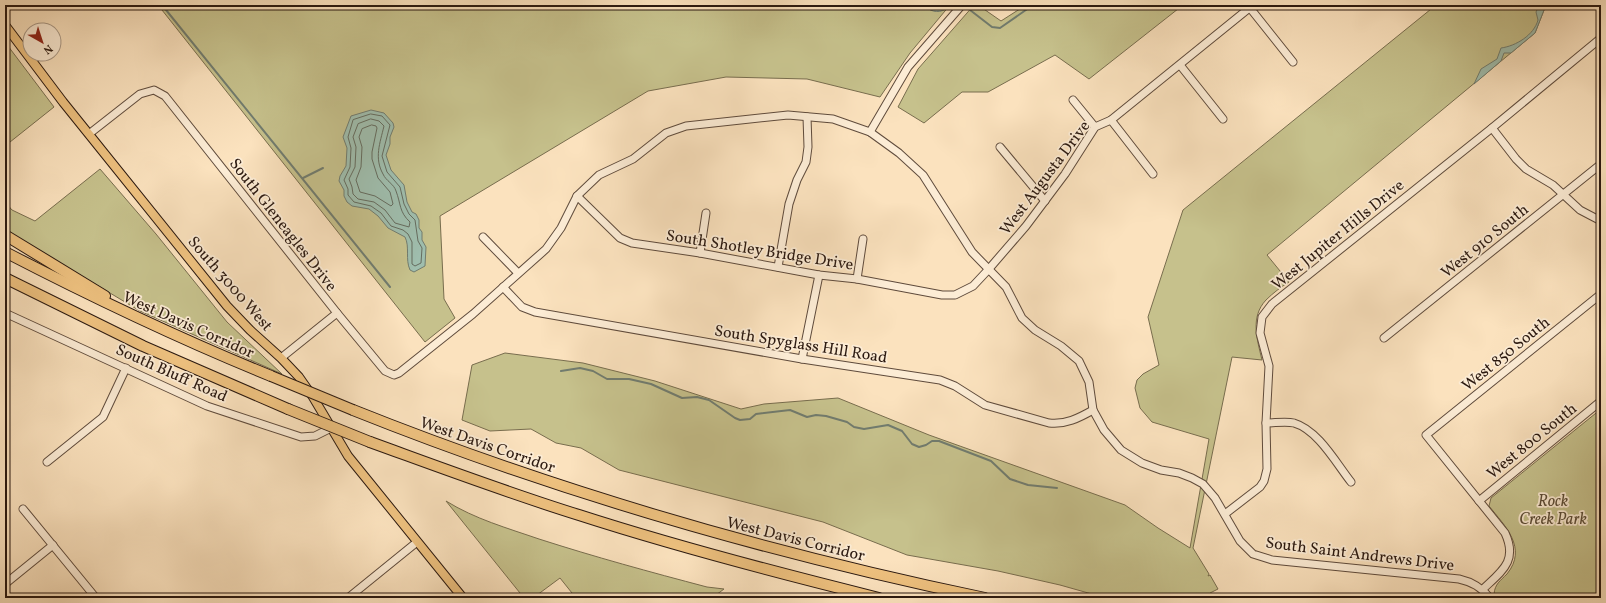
<svg xmlns="http://www.w3.org/2000/svg" width="1606" height="603" font-family="Vollkorn,serif">
  <style>
    .green { fill: #c6c18c; stroke: #786d4e }
    .water { fill: #9fbeae; stroke: #717c6f }
    .lines { fill: none; stroke-linecap: round; stroke-linejoin: round }
    .shore { stroke: #656c5f; stroke-width: 1 }
    .stream { stroke: #717c6f; stroke-width: 2 }
    .minor-casing { stroke: #5f4b3c; stroke-width: 9 }
    .major-casing { stroke: #2b1910; stroke-width: 10 }
    .highway-casing { stroke: #2b1910; stroke-width: 12 }
    .minor { stroke: #fcecd5; stroke-width: 7 }
    .major { stroke: #eec17f; stroke-width: 8 }
    .highway { stroke: #eec17f; stroke-width: 10 }
    .highway-bridge-casing { stroke: #2b1910; stroke-width: 12; stroke-linecap: butt }
    .highway-bridge { stroke: #eec17f; stroke-width: 10 }
    .labels { text-anchor: middle; stroke-width: 3.5; stroke-linejoin: round; paint-order: stroke }
    .street-label { font-size: 16px; fill: #2b1910; stroke: #fcecd5 }
    .park-label { font-size: 16px; font-style: italic; fill: #5a4b35; stroke: #fcecd5 }
  </style>
  <rect width="100%" height="100%" fill="#fbe2be"/>
  <filter id="stains"><feTurbulence type="fractalNoise" baseFrequency=".005" numOctaves="4"/><feColorMatrix values="0 0 0 0 .2 0 0 0 0 .09 0 0 0 0 .02 0 0 0 .5 -.17"/></filter>
  <radialGradient id="worn" r=".72"><stop offset=".6" stop-color="#630" stop-opacity="0"/><stop offset="1" stop-color="#630" stop-opacity=".3"/></radialGradient>
  <g class="green">
    <polygon points="158,5 950,5 910,53 880,97 807,79 726,77 648,91 440,216 444,299 455,318 425,342"/>
    <polygon points="974,5 978,5 1001,21 1026,5 1183,5 1089,79 1055,55 988,92 962,92 924,123 898,107 918,69"/>
    <path d="M 1436,5 L 1546,5 L 1535,33 L 1267,255 L 1289,282 C 1281,287 1273,293 1266,300 C 1250,317 1257,339 1262,360 L 1232,357 L 1193,548 L 1209,574 L 1208,576 L 1210,575 L 1218,589 L 1210,593 L 1210,598 L 1106,598 L 1060,585 L 998,571 L 907,555 L 823,522 L 619,470 L 581,448 L 556,443 L 531,429 L 490,431 L 462,420 L 472,365 L 505,353 L 583,363 L 655,381 L 741,409 L 764,404 L 838,398 L 929,435 L 1125,505 L 1158,528 L 1190,548 L 1209,439 L 1152,422 L 1140,408 L 1135,388 L 1137,380 L 1143,374 L 1159,365 L 1148,317 L 1183,210 Z"/>
    <polygon points="5,42 54,107 5,146"/>
    <polygon points="100,169 156,234 227,322 282,374 140,311 5,230 5,202 12,210 35,221"/>
    <path d="M 1601,409 L 1601,595 L 1598,598 L 1497,598 L 1494,594 C 1495,584 1500,581 1507,574 C 1528,548 1505,526 1489,506 L 1491,498 Z"/>
    <path d="M 446,501 C 475,519 507,528 539,539 C 595,557 650,572 707,587 L 724,589 L 712,598 L 576,598 L 560,578 L 533,598 L 524,598 Z"/>
  </g>
  <g class="water">
    <path d="M 923,5 L 946,9 C 937,14 930,11 923,5 Z"/>
    <path d="M 1539,5 L 1546,5 L 1535,33 L 1511,53 L 1504,53 L 1501,61 L 1474,84 L 1481,69 L 1497,59 L 1501,48 C 1516,46 1534,35 1538,20 L 1536,12 Z"/>
    <path d="M 371,110 L 384,113 L 393,123 L 394,127 L 390,137 L 390,144 L 386,155 L 391,170 L 404,185 L 407,202 L 412,212 L 416,214 L 419,220 L 419,228 L 422,232 L 422,240 L 426,247 L 425,266 L 414,272 L 410,270 C 405,259 410,247 405,237 L 388,228 L 378,216 L 369,209 L 352,206 L 347,202 L 344,196 L 344,190 L 339,181 L 340,176 L 346,166 L 347,148 L 343,137 L 351,116 Z"/>
  </g>
  <g class="lines">
    <g class="shore">
      <polygon points="371,114 382,116 390,125 382,156 387,172 400,187 404,204 409,214 415,220 418,241 422,248 421,263 415,266 412,264 412,242 408,234 403,230 391,226 381,213 371,206 354,202 348,195 348,189 344,180 350,167 351,148 348,137 353,120"/>
      <path d="M 371,119 L 379,121 L 384,126 C 380,143 374,158 383,174 C 386,181 394,184 396,191 C 401,204 399,212 410,222 L 409,227 L 395,223 L 385,210 L 374,202 L 358,199 L 353,194 L 352,187 L 349,179 L 355,167 L 356,147 L 353,137 L 358,124 Z"/>
      <polygon points="372,125 376,126 377,128 372,152 372,159 378,178 390,192 393,204 391,206 375,196 360,192 356,180 361,167 362,147 359,137 362,129"/>
    </g>
    <g class="stream">
      <polyline points="162,5 390,287"/>
      <polyline points="970,10 992,27 1000,28 1033,5"/>
      <polyline points="303,178 323,168"/>
      <polyline points="561,371 580,368 593,371 607,379 629,379 651,384 682,398 697,397 709,400 735,418 740,420 750,419 756,414 790,410 807,417 816,415 826,416 847,422 854,427 864,429 888,425 902,431 912,444 919,447 926,445 932,441 939,441 991,461 1010,479 1028,485 1057,488"/>
    </g>
    <g class="minor-casing">
      <g id="minor">
        <polyline points="1250,8 1293,62"/>
        <polyline points="1180,65 1223,119"/>
        <polyline points="1073,100 1095,127"/>
        <polyline points="1111,120 1153,174"/>
        <polyline points="1492,128 1516,159 1526,169 1553,185 1580,210 1601,221"/>
        <polyline points="870,132 908,67 962,5"/>
        <path d="M 89,134 L 140,94 L 154,90 L 165,96 L 337,313 L 385,371 L 394,375 L 399,373 L 473,314 L 546,249 L 561,228 L 577,196 L 599,175 L 633,159 L 666,133 L 686,126 L 788,115 L 833,119 L 870,132 L 899,153 L 923,175 L 972,252 L 1006,287 L 1022,318 L 1035,330 L 1061,346 L 1079,361 L 1089,382 L 1093,410 L 1104,430 L 1121,450 L 1142,463 L 1161,470 L 1179,473 L 1192,478 L 1203,484 L 1215,498 L 1240,541 L 1253,554 L 1272,560 L 1459,579 C 1472,582 1481,587 1490,598"/>
        <polyline points="1000,147 1045,201"/>
        <polyline points="577,196 620,238 632,243 700,253 819,275 857,279 942,295 955,295 973,286 988,270 1026,226 1065,174 1095,127 1111,120 1253,5"/>
        <polyline points="483,237 518,273"/>
        <polyline points="700,253 706,213"/>
        <polyline points="778,267 789,204 797,180 806,162 808,147 807,117"/>
        <polyline points="857,279 863,239"/>
        <path d="M 503,287 L 522,307 L 535,312 L 802,359 L 940,380 L 955,386 L 985,405 L 1049,423 C 1065,425 1079,418 1093,410"/>
        <polyline points="5,313 207,406 301,437 315,436 331,428"/>
        <polyline points="1384,338 1601,164"/>
        <polyline points="281,358 337,313"/>
        <polyline points="802,359 819,275"/>
        <path d="M 1266,423 C 1275,423 1286,421 1294,423 C 1318,430 1336,463 1351,482"/>
        <polyline points="47,462 103,417 126,368"/>
        <polyline points="1479,501 1601,401"/>
        <polyline points="23,509 96,598"/>
        <polyline points="1225,514 1260,487 1264,481 1267,469 1266,423 1269,366 1260,333 1262,317 1272,304 1492,128 1601,38"/>
        <polyline points="5,584 53,545"/>
        <path d="M 1483,589 C 1502,571 1518,561 1505,533 L 1426,435 L 1601,294"/>
        <polyline points="348,598 417,542"/>
      </g>
    </g>
    <g class="major-casing">
      <polyline id="major" points="5,25 63,102 227,306 250,330 281,358 299,377 313,397 348,456 463,598"/>
    </g>
    <g class="highway-casing">
      <g id="highway">
        <polyline points="5,235 105,296"/>
        <path d="M 5,252 C 92,297 180,339 271,376"/>
        <polyline points="5,278 143,346 288,409"/>
        <path d="M 353,410 C 558,492 769,553 985,598"/>
        <path d="M 370,442 C 439,467 508,493 579,515 C 678,547 778,573 879,598"/>
      </g>
    </g>
    <use href="#minor" class="minor"/>
    <use href="#major" class="major"/>
    <use href="#highway" class="highway"/>
    <g class="highway-bridge-casing">
      <g id="highway-bridge">
        <polyline points="271,376 353,410"/>
        <polyline points="288,409 370,442"/>
      </g>
    </g>
    <use href="#highway-bridge" class="highway-bridge"/>
  </g>
  <g class="labels">
    <g class="street-label">
      <text transform="translate(1044 177) rotate(-53)" y="6">West Augusta Drive</text>
      <text transform="translate(284 224) rotate(52)" y="6">South Gleneagles Drive</text>
      <text transform="translate(1337 234) rotate(-39)" y="6">West Jupiter Hills Drive</text>
      <text transform="translate(1484 240) rotate(-39)" y="6">West 910 South</text>
      <text transform="translate(760 249) rotate(9)" y="6">South Shotley Bridge Drive</text>
      <text transform="translate(231 283) rotate(49)" y="6">South 3000 West</text>
      <text transform="translate(189 324) rotate(24)" y="6">West Davis Corridor</text>
      <text transform="translate(801 343) rotate(9)" y="6">South Spyglass Hill Road</text>
      <text transform="translate(1505 353) rotate(-39)" y="6">West 850 South</text>
      <text transform="translate(172 372) rotate(24)" y="6">South Bluff Road</text>
      <text transform="translate(1531 440) rotate(-39)" y="6">West 800 South</text>
      <text transform="translate(488 444) rotate(19)" y="6">West Davis Corridor</text>
      <text transform="translate(796 538) rotate(14)" y="6">West Davis Corridor</text>
      <text transform="translate(1360 553) rotate(7)" y="6">South Saint Andrews Drive</text>
    </g>
    <g class="park-label">
      <text x="1553" y="506">Rock<tspan x="1553" dy="18">Creek Park</tspan></text>
    </g>
  </g>
  <rect width="1606" height="603" fill="none" stroke="#fbe2be" stroke-width="20"/>
  <rect x="6" y="6" width="1594" height="591" fill="none" stroke="#2b1910" stroke-width="2"/>
  <rect x="10" y="10" width="1586" height="583" fill="none" stroke="#2b1910"/>
  <g transform="translate(42 42) rotate(141)"><circle r="19" fill="#fcecd5" stroke="#a89886"/>
  <path d="M0-3L7 15L0 10L-7 15Z" fill="#8f2418"/>
  <text y="-6" font-size="11" font-weight="bold" text-anchor="middle" fill="#2b1910">N</text>
  </g>
  <rect width="100%" height="100%" filter="url(#stains)"/>
  <rect width="100%" height="100%" fill="url(#worn)"/>
</svg>
